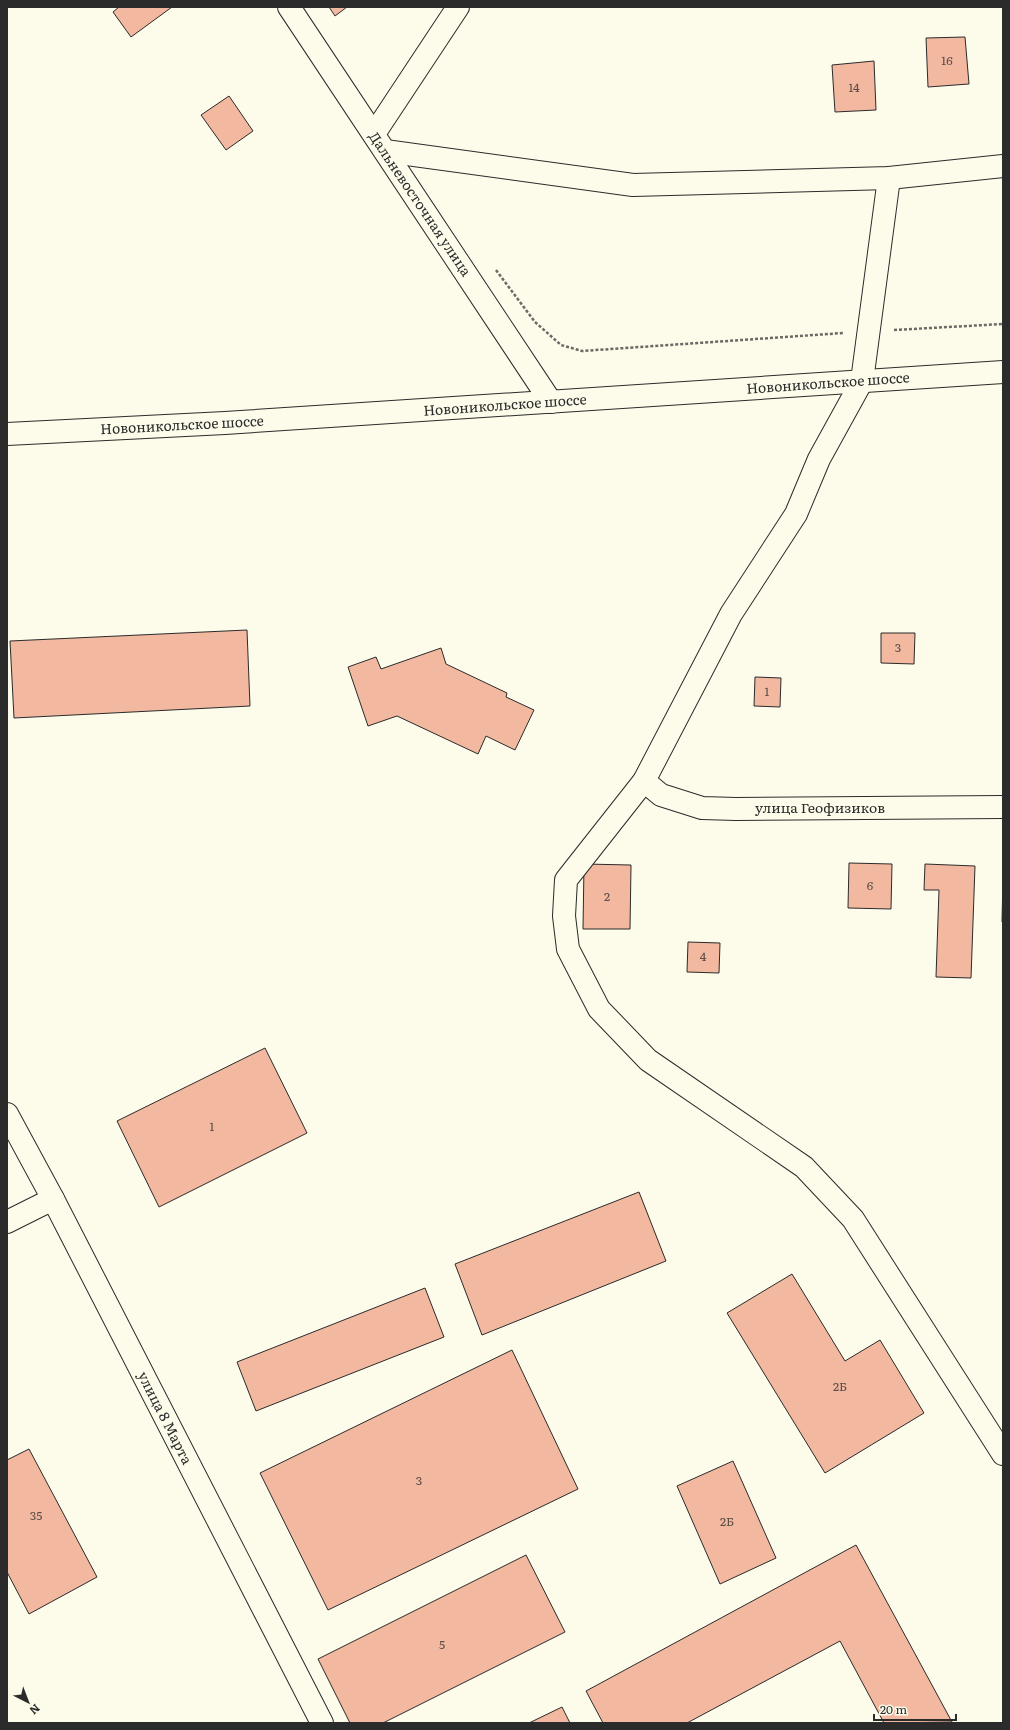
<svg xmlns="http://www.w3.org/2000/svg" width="1010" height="1730" font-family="Literata,serif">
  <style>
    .building { fill: #f2b8a0; stroke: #2b2b2b }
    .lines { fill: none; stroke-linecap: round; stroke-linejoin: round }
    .minor-casing { stroke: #2b2b2b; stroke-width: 24 }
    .major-casing { stroke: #2b2b2b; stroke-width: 24 }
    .highway-casing { stroke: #2b2b2b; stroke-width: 24 }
    .path { stroke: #6a6964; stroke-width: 2.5; stroke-dasharray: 3 2; stroke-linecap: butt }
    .minor { stroke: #fdfbea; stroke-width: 22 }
    .major { stroke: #fdfbea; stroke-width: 22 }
    .highway { stroke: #fdfbea; stroke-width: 22 }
    .labels { text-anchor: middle; stroke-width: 3; stroke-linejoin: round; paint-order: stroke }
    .number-label { font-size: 12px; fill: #5d4e48 }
    .street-label { font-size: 14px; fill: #2b2b2b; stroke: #fdfbea }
  </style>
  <rect width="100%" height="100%" fill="#fdfbea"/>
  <g class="building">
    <polygon points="119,7 172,7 131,37 113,12"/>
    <polygon points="329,7 347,7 335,16"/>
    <polygon points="965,37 969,84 928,87 926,38"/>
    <polygon points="874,61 876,110 835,112 832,65"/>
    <polygon points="229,96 253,131 226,150 201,115"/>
    <polygon points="247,630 250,706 14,718 10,641"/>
    <polygon points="881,633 915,633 914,664 881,663"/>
    <polygon points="441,648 446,664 507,693 506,697 534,710 515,750 486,736 478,754 397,716 368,726 348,667 376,657 381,669"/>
    <polygon points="755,677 781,678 780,707 754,706"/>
    <polygon points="849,863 892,864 891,909 848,908"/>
    <polygon points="584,864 631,865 630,929 583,929"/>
    <polygon points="925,864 975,866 971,978 936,977 939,890 924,890"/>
    <polygon points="1003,877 1003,922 1002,922"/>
    <polygon points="688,942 720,943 719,973 687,972"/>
    <polygon points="265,1048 307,1133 159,1207 117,1121"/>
    <polygon points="639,1192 666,1261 482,1335 455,1264"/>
    <polygon points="792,1274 845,1361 880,1340 924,1413 825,1473 727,1313"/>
    <polygon points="425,1288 444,1337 256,1411 237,1362"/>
    <polygon points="512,1350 578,1489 328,1610 260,1473"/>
    <polygon points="29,1449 97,1577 29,1614 7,1572 7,1460"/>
    <polygon points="733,1461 776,1558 720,1584 677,1486"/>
    <polygon points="856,1545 952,1722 884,1723 840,1641 687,1723 603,1723 586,1691"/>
    <polygon points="526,1555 565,1632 383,1723 350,1723 318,1659"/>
    <polygon points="562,1707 570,1723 529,1723"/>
  </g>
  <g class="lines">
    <g class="minor-casing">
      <g id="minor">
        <polyline points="374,134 458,7"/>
        <polyline points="385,151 633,185 889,178 1003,166"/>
        <polyline points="889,178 862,381 819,459 796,514 731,614 644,781 566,880 564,916 568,949 599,1009 648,1060 804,1167 853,1219 1003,1454"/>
        <polyline points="644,781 661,795 702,808 736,809 1003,807"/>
        <polyline points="7,1114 53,1199 322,1723"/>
        <polyline points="7,1222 53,1199"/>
      </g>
    </g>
    <g class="major-casing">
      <polyline id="major" points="289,7 551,402"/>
    </g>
    <g class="highway-casing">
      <polyline id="highway" points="7,434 225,423 1003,372"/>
    </g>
    <g class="path">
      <polyline points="496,270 535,322 561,345 582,351 843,333"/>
      <polyline points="894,330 1003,324"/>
    </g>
    <use href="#minor" class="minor"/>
    <use href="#major" class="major"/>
    <use href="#highway" class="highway"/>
  </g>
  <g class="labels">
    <g class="number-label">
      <text x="947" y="65">16</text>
      <text x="854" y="92">14</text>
      <text x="898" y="652">3</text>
      <text x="767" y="696">1</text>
      <text x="870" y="890">6</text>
      <text x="607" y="901">2</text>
      <text x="703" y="961">4</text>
      <text x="212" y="1131">1</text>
      <text x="840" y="1391">2Б</text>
      <text x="419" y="1485">3</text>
      <text x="36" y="1520">35</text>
      <text x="727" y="1526">2Б</text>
      <text x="442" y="1649">5</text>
    </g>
    <g class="street-label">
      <text transform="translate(420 204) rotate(56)" y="5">Дальневосточная улица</text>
      <text transform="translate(828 383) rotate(-4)" y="5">Новоникольское шоссе</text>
      <text transform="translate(505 405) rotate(-4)" y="5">Новоникольское шоссе</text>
      <text transform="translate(182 425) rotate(-3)" y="5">Новоникольское шоссе</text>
      <text x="820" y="813">улица Геофизиков</text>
      <text transform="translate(165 1418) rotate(63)" y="5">улица 8 Марта</text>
    </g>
  </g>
  <rect width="1010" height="1730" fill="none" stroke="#2b2b2b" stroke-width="16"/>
  <g transform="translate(28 1702) rotate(138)" stroke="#fdfbea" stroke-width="3" paint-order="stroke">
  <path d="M0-3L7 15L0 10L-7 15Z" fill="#2b2b2b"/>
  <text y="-6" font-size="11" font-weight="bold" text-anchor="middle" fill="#2b2b2b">N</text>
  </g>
  <path d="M874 1714v6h82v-6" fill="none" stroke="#2b2b2b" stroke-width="2"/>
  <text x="880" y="1714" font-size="12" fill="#2b2b2b" stroke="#fdfbea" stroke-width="3" paint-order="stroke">20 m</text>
</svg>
